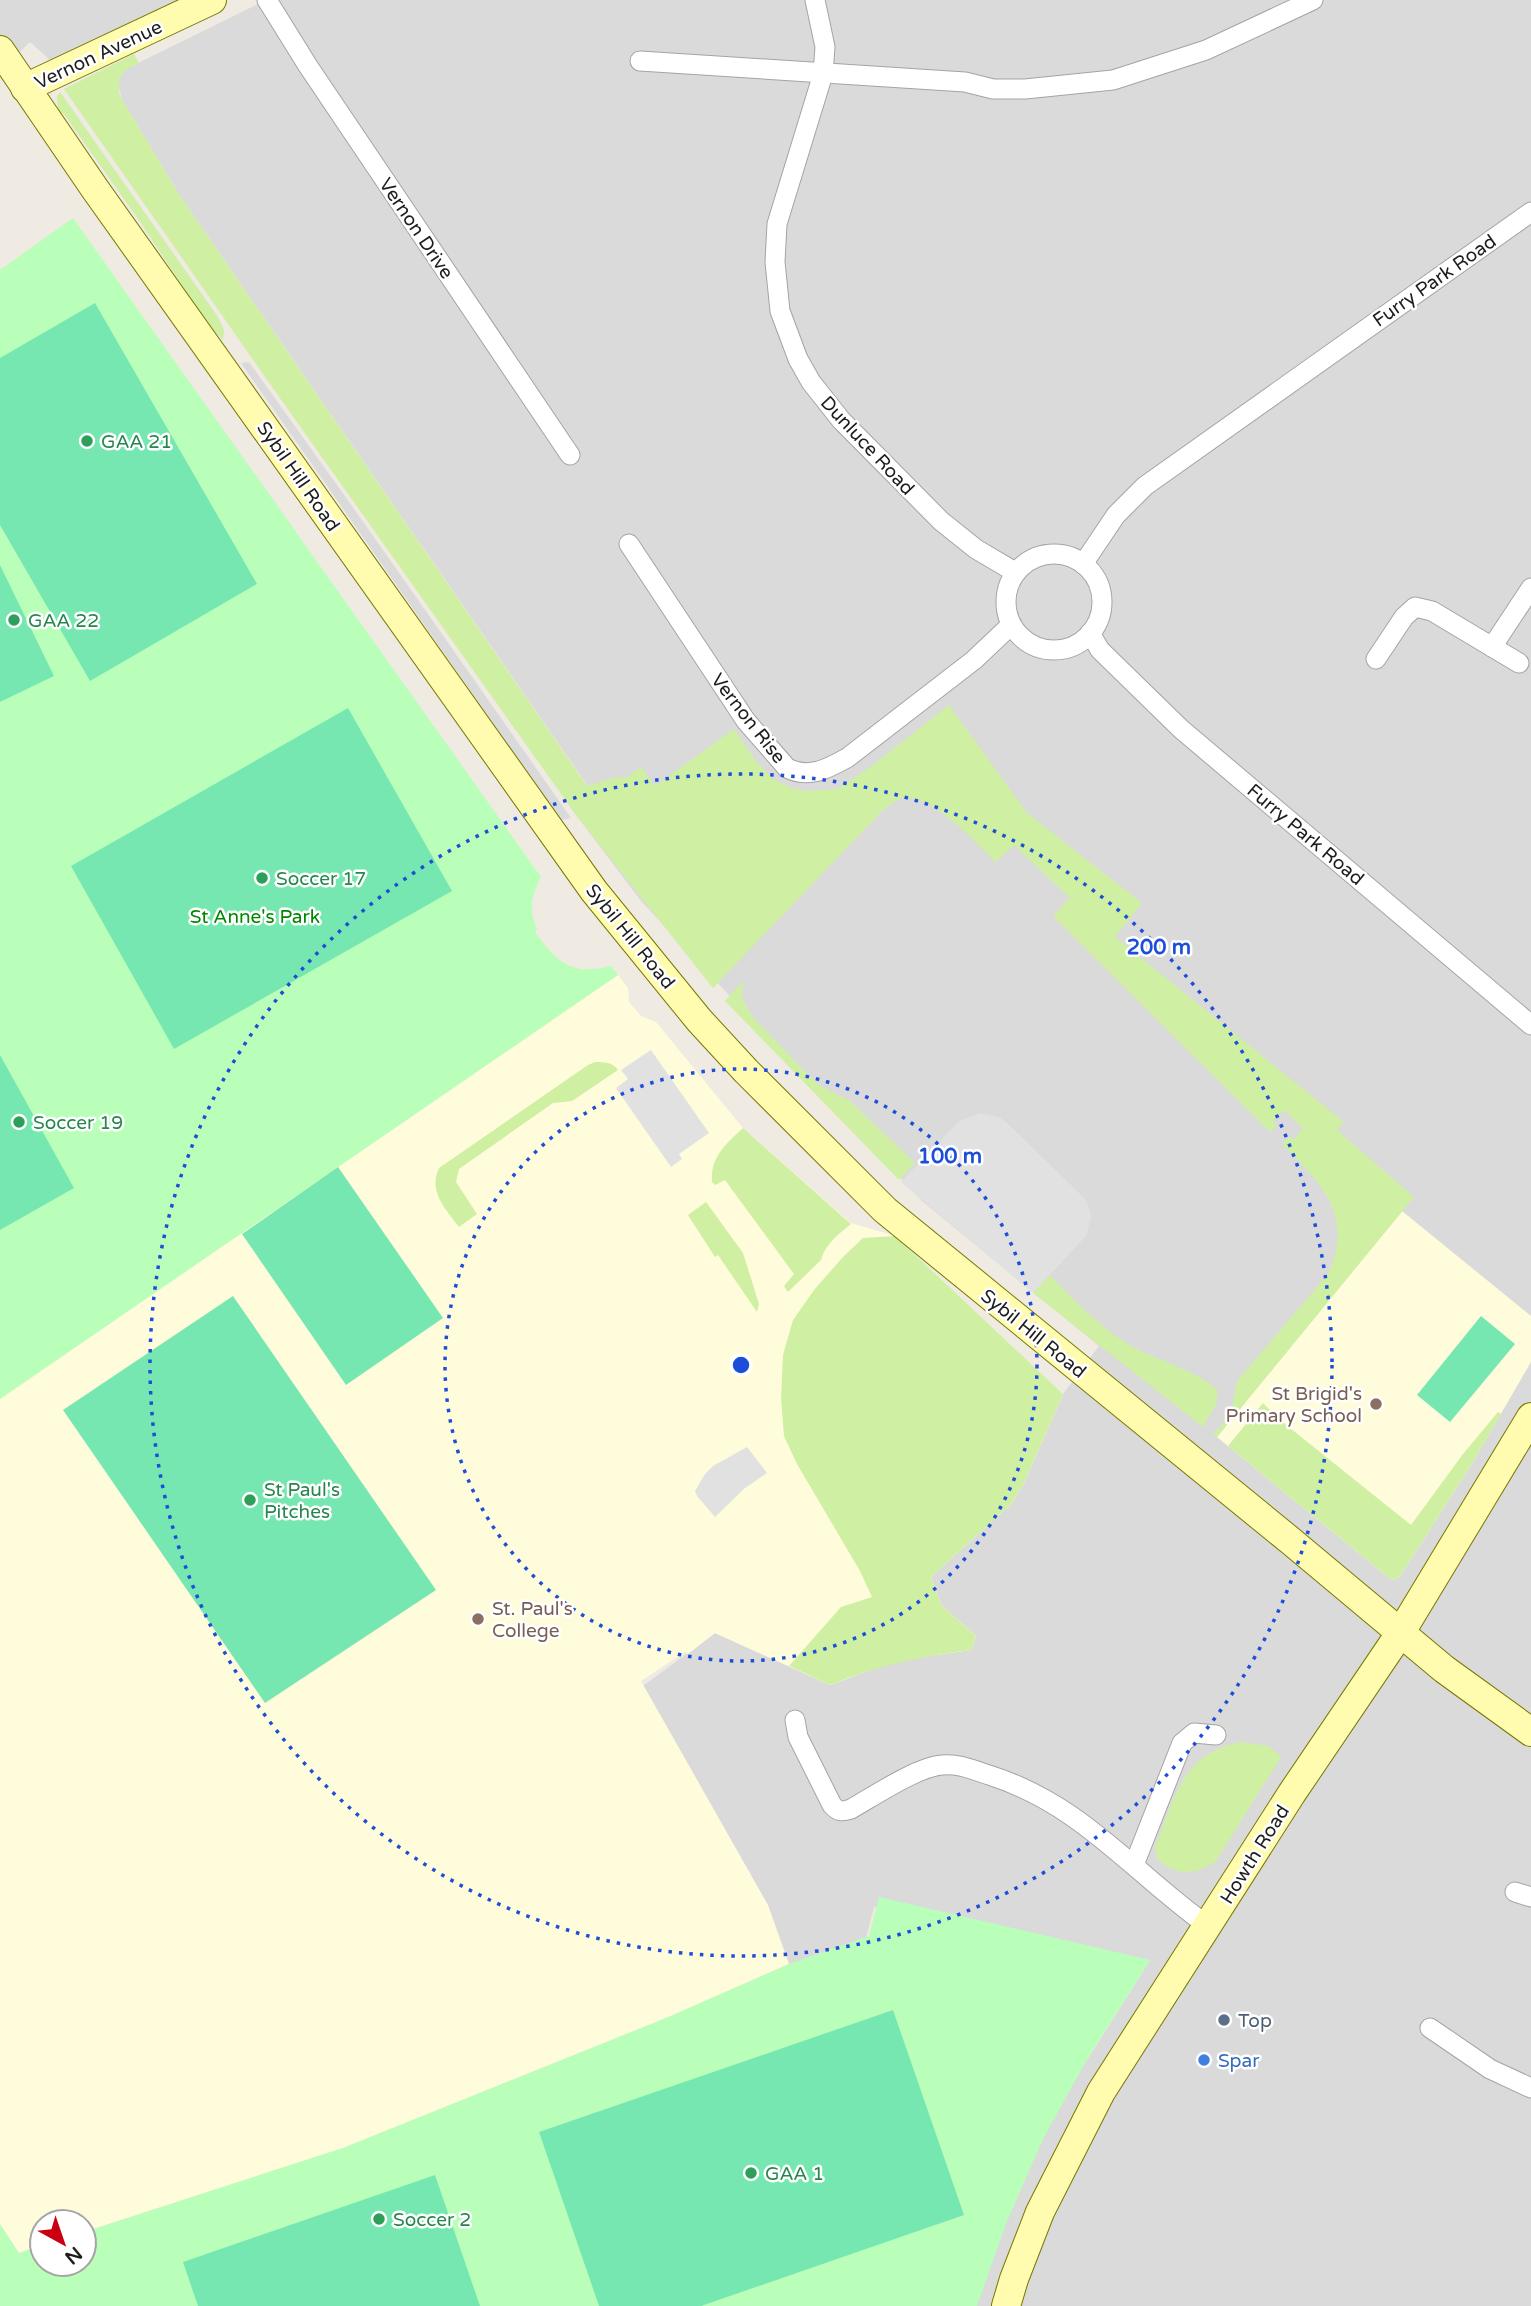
<svg xmlns="http://www.w3.org/2000/svg" width="1531" height="2306" font-family="'Varela Round',sans-serif">
  <style>
    .residential { fill: #dbdada }
    .education { fill: #fffcdb }
    .grass { fill: #cfefa2 }
    .park { fill: #baffb9 }
    .pitch { fill: #77e7b2 }
    .parking { fill: #e1e1e1 }
    .lines { fill: none; stroke-linecap: round; stroke-linejoin: round }
    .street-casing { stroke: #a4a4a4; stroke-width: 21 }
    .secondary-casing { stroke: #767800; stroke-width: 30 }
    .street { stroke: #fff; stroke-width: 19 }
    .secondary { stroke: #fffcb0; stroke-width: 28 }
    .ring { fill: none; stroke: #1d4ed8; stroke-width: 3.5; stroke-dasharray: 3.5 7 }
    .leisure-dot { fill: #2e9e5b; stroke: #fff; stroke-width: 2.5 }
    .education-dot { fill: #8d6e63; stroke: #fff; stroke-width: 2.5 }
    .service-dot { fill: #5c6f8a; stroke: #fff; stroke-width: 2.5 }
    .shop-dot { fill: #3f7fe0; stroke: #fff; stroke-width: 2.5 }
    .labels { text-anchor: middle; stroke-width: 5; stroke-linejoin: round; paint-order: stroke }
    .street-label { font-size: 19px; fill: #1d1d1d; stroke: #fff }
    .leisure-label { font-size: 19px; fill: #27864d; stroke: #fff; text-anchor: start }
    .park-label { font-size: 19px; fill: #018600; stroke: #fff }
    .education-label { font-size: 19px; fill: #785e54; stroke: #fff; text-anchor: end }
    .service-label { font-size: 19px; fill: #4e5e75; stroke: #fff; text-anchor: start }
    .shop-label { font-size: 19px; fill: #366cbe; stroke: #fff; text-anchor: start }
    .centre { fill: #1d4ed8; stroke: #fff; stroke-width: 3.5 }
    .ring-label { font-size: 21px; text-anchor: middle; font-weight: bold; fill: #1d4ed8; stroke: #fff; stroke-width: 5; stroke-linejoin: round; paint-order: stroke }
  </style>
  <rect width="100%" height="100%" fill="#efeae2"/>
  <g class="residential">
    <polygon points="0,0 185,0 51,61 30,42 0,71"/>
    <polygon points="266,0 1531,0 1531,2306 974,2306 1000,2236 1037,2149 1080,2071 1144,1970 874,1907 864,1946 784,1973 636,1691 715,1633 830,1685 881,1666 914,1658 971,1650 976,1636 941,1605 931,1577 1011,1504 1024,1483 1063,1394 1099,1346 922,1201 641,901 567,803 587,785 180,196 122,100 118,84 120,75 126,69"/>
    <polygon points="249,362 357,513 571,818 561,820 241,363"/>
  </g>
  <g class="education">
    <polygon points="618,975 628,988 629,1002 641,1016 656,1022 743,1128 851,1223 895,1236 1063,1394 1024,1483 1011,1504 931,1577 941,1605 976,1636 971,1650 914,1658 881,1666 830,1685 715,1633 688,1654 685,1652 641,1681 768,1905 789,1964 666,2018 343,2148 84,2232 84,2222 42,2222 42,2245 19,2253 0,2224 0,1399"/>
    <polygon points="1402,1211 1531,1316 1531,1362 1470,1467 1400,1576 1395,1580 1389,1578 1217,1437"/>
  </g>
  <g class="grass">
    <path d="M 134,54 L 139,63 C 122,70 116,77 120,96 L 180,196 L 587,786 L 617,777 L 626,778 L 641,767 L 655,786 L 734,729 L 756,761 L 773,779 L 791,788 L 808,791 L 837,789 L 869,768 L 949,705 L 1027,813 L 1142,903 L 1115,937 L 1344,1122 L 1337,1130 L 1414,1197 L 1217,1437 L 1213,1434 L 1223,1424 L 1231,1411 L 1237,1381 L 1328,1274 C 1355,1215 1321,1183 1282,1144 L 1289,1137 L 1293,1140 L 1303,1129 L 1285,1110 L 1273,1121 L 1277,1125 L 1270,1132 L 1053,916 L 1070,898 L 1014,845 L 996,862 C 976,843 935,797 906,798 C 897,798 889,806 882,811 L 713,988 L 576,815 L 270,384 L 64,89 Z"/>
    <polygon points="60,92 218,317 224,330 223,340 206,322 141,223 64,114 58,111 57,96"/>
    <polygon points="743,981 742,998 752,1016 809,1076 821,1086 850,1101 915,1163 899,1180 725,1001"/>
    <path d="M 595,1062 C 605,1062 612,1062 618,1070 L 572,1101 L 553,1103 L 459,1169 L 456,1182 L 477,1214 L 459,1227 C 445,1208 428,1192 439,1168 L 588,1065 Z"/>
    <path d="M 743,1128 L 851,1224 C 839,1234 825,1244 821,1260 L 788,1292 L 784,1286 L 794,1274 L 725,1180 L 715,1185 L 712,1182 C 710,1157 726,1144 743,1128 Z"/>
    <polygon points="706,1202 743,1253 759,1304 757,1312 718,1255 715,1257 688,1215"/>
    <path d="M 895,1236 L 1063,1394 L 1024,1483 L 1011,1504 L 931,1577 L 941,1605 L 976,1636 L 971,1650 C 922,1656 876,1666 830,1685 L 789,1666 L 841,1607 L 872,1597 L 860,1571 L 797,1464 L 784,1436 L 781,1398 L 783,1355 L 793,1320 L 814,1290 L 842,1258 L 863,1238 Z"/>
    <path d="M 1050,1275 C 1074,1300 1099,1326 1128,1344 C 1156,1361 1192,1368 1217,1389 L 1217,1403 L 1203,1427 L 1033,1293 Z"/>
    <polygon points="1263,1403 1280,1420 1411,1525 1463,1454 1498,1412 1501,1414 1470,1467 1400,1576 1395,1580 1389,1578 1228,1446"/>
    <path d="M 1241,1742 L 1269,1746 L 1281,1757 L 1216,1861 C 1197,1875 1174,1877 1157,1858 L 1155,1847 C 1175,1798 1182,1753 1241,1742 Z"/>
  </g>
  <g class="park">
    <path d="M 73,218 L 541,877 C 532,894 528,910 537,928 L 535,932 C 558,963 571,976 611,966 L 618,975 L 0,1399 L 0,270 Z"/>
    <polygon points="879,1897 1150,1960 1086,2061 1043,2139 1005,2226 977,2306 0,2306 0,2224 19,2253 42,2245 42,2264 84,2264 84,2232 343,2148 666,2018 789,1964 869,1936"/>
  </g>
  <g class="pitch">
    <polygon points="95,303 257,584 90,681 0,525 0,358"/>
    <polygon points="0,565 54,676 0,702"/>
    <polygon points="348,708 452,891 174,1049 71,866"/>
    <polygon points="0,1055 74,1188 0,1230"/>
    <polygon points="338,1167 443,1318 346,1385 242,1234"/>
    <polygon points="233,1296 436,1590 265,1703 63,1410"/>
    <polygon points="1481,1316 1515,1344 1450,1422 1417,1395"/>
    <polygon points="893,2010 964,2215 701,2306 599,2306 539,2132"/>
    <polygon points="435,2175 480,2306 198,2306 183,2262"/>
  </g>
  <g class="parking">
    <polygon points="651,1050 709,1133 679,1154 682,1159 671,1167 616,1088 628,1079 621,1070"/>
    <polygon points="980,1113 999,1117 1007,1123 1086,1200 1089,1208 1091,1218 1086,1236 1033,1293 901,1182 958,1122"/>
    <polygon points="747,1447 767,1473 745,1488 715,1517 697,1496 695,1491 705,1474 713,1466"/>
  </g>
  <g class="lines">
    <g class="street-casing">
      <g id="street">
        <polyline points="267,0 308,66 570,455"/>
        <polyline points="815,0 825,47 823,74 777,224 775,262 780,311 798,359 811,382 841,420 941,521 976,549 1015,572"/>
        <polyline points="640,61 965,82 993,89 1025,89 1113,80 1206,50 1313,0"/>
        <path d="M 629,544 L 746,721 L 787,768 C 809,779 827,769 847,758 L 974,660 L 1011,625"/>
        <circle cx="1054" cy="602" r="48"/>
        <polyline points="1083,564 1116,515 1145,486 1531,212"/>
        <polyline points="1090,633 1100,650 1181,729 1531,1025"/>
        <polyline points="1492,647 1531,588"/>
        <polyline points="1376,659 1404,617 1415,607 1432,611 1519,663"/>
        <path d="M 795,1720 L 798,1737 L 832,1805 C 838,1812 842,1812 851,1809 C 874,1796 917,1767 942,1765 C 959,1763 973,1770 989,1775 C 1083,1805 1131,1871 1208,1926"/>
        <polyline points="1134,1865 1182,1743 1194,1733 1216,1735"/>
        <polyline points="1515,1892 1531,1897"/>
        <polyline points="1430,2028 1490,2069 1531,2088"/>
      </g>
    </g>
    <g class="secondary-casing">
      <g id="secondary">
        <polyline points="0,50 95,189 594,891 699,1020 746,1071 885,1210 1292,1542 1444,1669 1531,1732"/>
        <polyline points="25,88 212,0"/>
        <polyline points="1006,2306 1014,2279 1040,2212 1101,2092 1292,1793 1401,1632 1531,1417"/>
      </g>
    </g>
    <use href="#street" class="street"/>
    <use href="#secondary" class="secondary"/>
  </g>
  <g class="ring">
    <circle cx="741" cy="1365" r="296"/>
    <circle cx="741" cy="1365" r="591"/>
  </g>
  <g class="leisure-dot">
    <circle cx="87" cy="441" r="7"/>
    <circle cx="14" cy="620" r="7"/>
    <circle cx="262" cy="878" r="7"/>
    <circle cx="19" cy="1122" r="7"/>
    <circle cx="250" cy="1500" r="7"/>
    <circle cx="751" cy="2173" r="7"/>
    <circle cx="379" cy="2219" r="7"/>
  </g>
  <g class="education-dot">
    <circle cx="1376" cy="1404" r="7"/>
    <circle cx="478" cy="1619" r="7"/>
  </g>
  <circle class="service-dot" cx="1224" cy="2020" r="7"/>
  <circle class="shop-dot" cx="1204" cy="2060" r="7"/>
  <g class="labels">
    <g class="street-label">
      <text transform="translate(98 54) rotate(-25)" y="7">Vernon Avenue</text>
      <text transform="translate(417 228) rotate(56)" y="7">Vernon Drive</text>
      <text transform="translate(1434 280) rotate(-35)" y="7">Furry Park Road</text>
      <text transform="translate(868 445) rotate(47)" y="7">Dunluce Road</text>
      <text transform="translate(299 476) rotate(55)" y="7">Sybil Hill Road</text>
      <text transform="translate(749 718) rotate(52)" y="7">Vernon Rise</text>
      <text transform="translate(1306 834) rotate(40)" y="7">Furry Park Road</text>
      <text transform="translate(631 936) rotate(51)" y="7">Sybil Hill Road</text>
      <text transform="translate(1034 1333) rotate(39)" y="7">Sybil Hill Road</text>
      <text transform="translate(1254 1854) rotate(-58)" y="7">Howth Road</text>
    </g>
    <g class="leisure-label">
      <text x="101" y="448">GAA 21</text>
      <text x="28" y="627">GAA 22</text>
      <text x="276" y="885">Soccer 17</text>
      <text x="33" y="1129">Soccer 19</text>
      <text x="264" y="1496">St Paul's<tspan x="264" dy="22">Pitches</tspan></text>
      <text x="765" y="2180">GAA 1</text>
      <text x="393" y="2226">Soccer 2</text>
    </g>
    <g class="park-label">
      <text x="255" y="923">St Anne's Park</text>
    </g>
    <g class="education-label">
      <text x="1362" y="1400">St Brigid's<tspan x="1362" dy="22">Primary School</tspan></text>
      <text x="492" y="1615" text-anchor="start">St. Paul's<tspan x="492" dy="22">College</tspan></text>
    </g>
    <g class="service-label">
      <text x="1238" y="2027">Top</text>
    </g>
    <g class="shop-label">
      <text x="1218" y="2067">Spar</text>
    </g>
  </g>
  <circle cx="741" cy="1365" r="10" class="centre"/>
  <g class="ring-label">
    <text x="1159" y="954">200 m</text>
    <text x="950" y="1163">100 m</text>
  </g>
  <g transform="translate(63 2243) rotate(140)"><circle r="33" fill="#ffffff" stroke="#a5a5a5" stroke-width="2"/>
  <path d="M0-5L12 26L0 18L-12 26Z" fill="#ca0012"/>
  <text y="-10" font-size="19" font-weight="bold" text-anchor="middle" fill="#1d1d1d">N</text>
  </g>
</svg>
